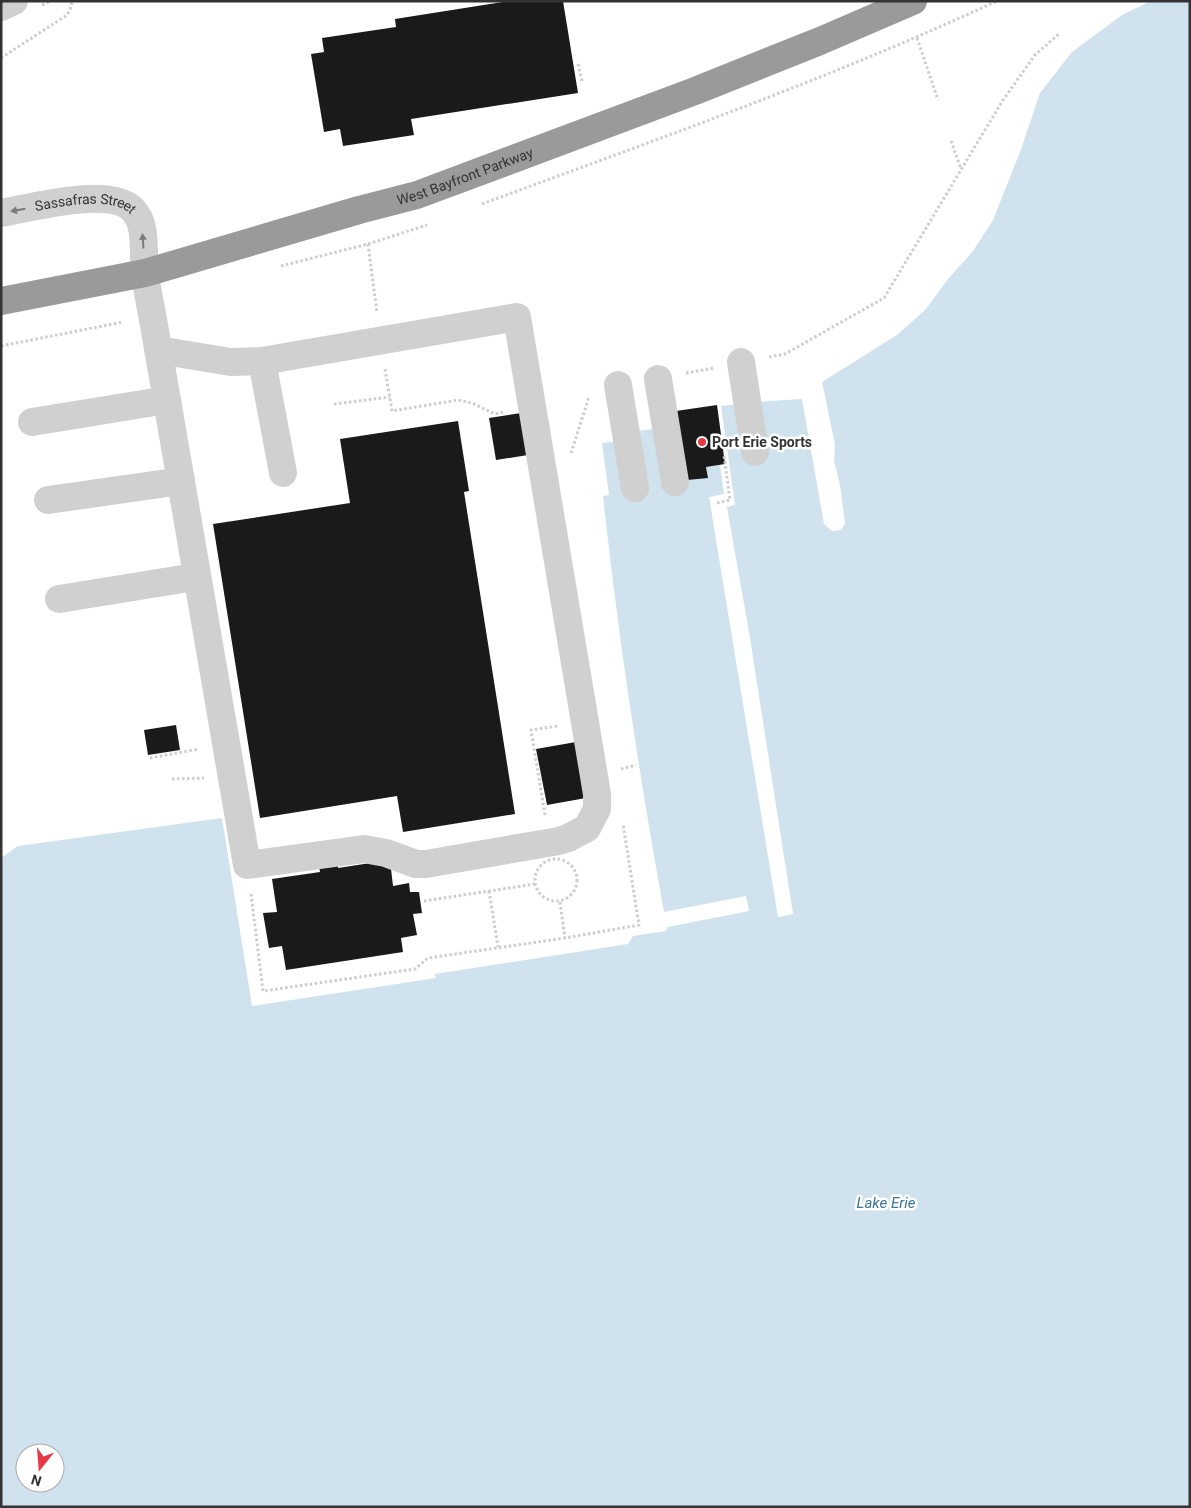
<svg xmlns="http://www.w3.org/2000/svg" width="1191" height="1508" font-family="Roboto,sans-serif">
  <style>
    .water { fill: #cfe2ee; fill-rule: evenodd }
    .building { fill: #1a1a1a }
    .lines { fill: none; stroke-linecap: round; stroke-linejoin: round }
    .path { stroke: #cdcdcd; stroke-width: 3; stroke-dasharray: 2.5 2.5; stroke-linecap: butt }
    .minor { stroke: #d0d0d0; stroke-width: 28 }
    .highway { stroke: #9a9a9a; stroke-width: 28 }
    .oneway { fill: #7a7a7a }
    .poi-dot { fill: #e63946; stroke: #fff; stroke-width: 2 }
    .labels { text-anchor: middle; stroke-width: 5; stroke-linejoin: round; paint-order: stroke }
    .street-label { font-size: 14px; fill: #333; stroke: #fff }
    .poi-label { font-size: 14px; font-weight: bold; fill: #333; stroke: #fff; text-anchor: start }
    .water-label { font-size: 15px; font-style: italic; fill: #3f7597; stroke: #fff }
  </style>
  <rect width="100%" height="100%" fill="#fff"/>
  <path class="water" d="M 1151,1 L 1190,1 L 1190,1507 L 1,1507 L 1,858 L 18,846 L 222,818 L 252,1006 L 436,978 L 435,974 L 628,944 L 633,936 L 666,931 L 668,927 L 749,911 L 746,896 L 664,912 C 639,774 618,636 603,496 L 609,495 L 602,443 L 622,441 L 630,432 L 662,428 L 669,425 L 708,477 L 706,467 L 720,465 L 724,494 L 709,497 L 778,917 L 793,914 L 749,632 L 727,507 L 735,505 L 721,406 L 769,401 L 802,399 L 824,524 L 832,531 L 841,530 L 845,524 L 840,485 L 834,461 L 835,444 L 822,382 L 897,335 L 925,310 L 948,279 L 973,251 L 993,220 L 1020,152 L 1040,93 L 1072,52 L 1122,15 ZM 25,1453 L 55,1453 L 55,1483 L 25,1483 Z"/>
  <g class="building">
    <polygon points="509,1 563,1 578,93 411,119 414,135 343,146 340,129 324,132 311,54 324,52 322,38 396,27 395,19"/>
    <polygon points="717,405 725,464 706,467 708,478 687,480 676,411"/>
    <polygon points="521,413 528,455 496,460 489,418"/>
    <polygon points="458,421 469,491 464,492 515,814 403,832 397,796 260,818 213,524 350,503 340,439"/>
    <polygon points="176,725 180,750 148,755 144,730"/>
    <polygon points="576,742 586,798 547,805 536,749"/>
    <polygon points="390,860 393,886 409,883 410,892 419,892 422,913 413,914 417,935 401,938 403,952 286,970 282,946 269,948 263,913 277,912 272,879 320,872 319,866 338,863 338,868"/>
  </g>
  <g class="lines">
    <g class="path">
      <polyline points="42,5 51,1"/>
      <polyline points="917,38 938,100"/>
      <polyline points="1,58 67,15 70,10 72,1"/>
      <polyline points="578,64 582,81"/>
      <polyline points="951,141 961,169"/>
      <path d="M 482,204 C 655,140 829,79 997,1"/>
      <polyline points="368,244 377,313"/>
      <polyline points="281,266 368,244 427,225"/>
      <polyline points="1,346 123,322"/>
      <polyline points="769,357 785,354 884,298 1003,100 1035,55 1060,33"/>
      <polyline points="385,369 392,411 458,400 472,403 495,414 504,412"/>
      <polyline points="686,373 714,368"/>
      <polyline points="334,404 390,397"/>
      <polyline points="571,453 589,397"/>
      <polyline points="717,503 730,500 724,455"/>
      <polyline points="150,758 199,749"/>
      <polyline points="621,769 636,765"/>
      <polyline points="172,779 204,778"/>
      <polyline points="545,815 531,730 558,726"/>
      <circle cx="556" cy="880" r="21"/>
      <polyline points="489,891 498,947"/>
      <polyline points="251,894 263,991 415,969 428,958 565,938 639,925 623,824"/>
      <polyline points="424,901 535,884"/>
      <polyline points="560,902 565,938"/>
    </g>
    <g class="minor">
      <polyline points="1,7 14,1"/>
      <path id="s1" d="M 1,213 C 31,208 112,185 134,211 C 148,227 142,254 145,273 C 147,290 151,308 154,325 C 184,505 215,685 247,865 L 364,849 L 386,853 L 416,864 L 426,864 L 559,841 L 568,838 L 587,828 L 597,809 L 597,794 L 517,317 L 262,361 L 231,362 L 158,350"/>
      <polyline points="262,361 283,473"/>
      <polyline points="741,362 755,452"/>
      <polyline points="658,379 675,482"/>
      <polyline points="618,385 635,488"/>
      <polyline points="32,422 167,400"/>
      <polyline points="48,500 181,481"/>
      <polyline points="59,599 195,577"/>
    </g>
    <path class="highway" id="s2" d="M 1,301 L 145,273 L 359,210 L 417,195 L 695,91 L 820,41 L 913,1"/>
  </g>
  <defs><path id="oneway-solid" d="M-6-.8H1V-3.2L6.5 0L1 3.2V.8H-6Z" transform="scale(1.25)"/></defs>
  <g class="oneway">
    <use href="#oneway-solid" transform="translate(18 210) rotate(170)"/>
    <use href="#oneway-solid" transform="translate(143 241) rotate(-94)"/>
  </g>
  <circle class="poi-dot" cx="702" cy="442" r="5"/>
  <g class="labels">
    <g class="street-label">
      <text dy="5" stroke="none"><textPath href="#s2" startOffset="481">West Bayfront Parkway</textPath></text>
      <text dy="5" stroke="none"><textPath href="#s1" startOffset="86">Sassafras Street</textPath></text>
    </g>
    <g class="poi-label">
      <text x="712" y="447">Port Erie Sports</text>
    </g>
    <g class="water-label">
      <text x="886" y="1208">Lake Erie</text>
    </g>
  </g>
  <rect width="1191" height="1508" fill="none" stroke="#333333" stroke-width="5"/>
  <g transform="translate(40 1468) rotate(197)"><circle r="24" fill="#ffffff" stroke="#adadad"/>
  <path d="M0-4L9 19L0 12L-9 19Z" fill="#e63946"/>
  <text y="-8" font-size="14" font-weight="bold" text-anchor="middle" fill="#333333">N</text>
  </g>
</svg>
